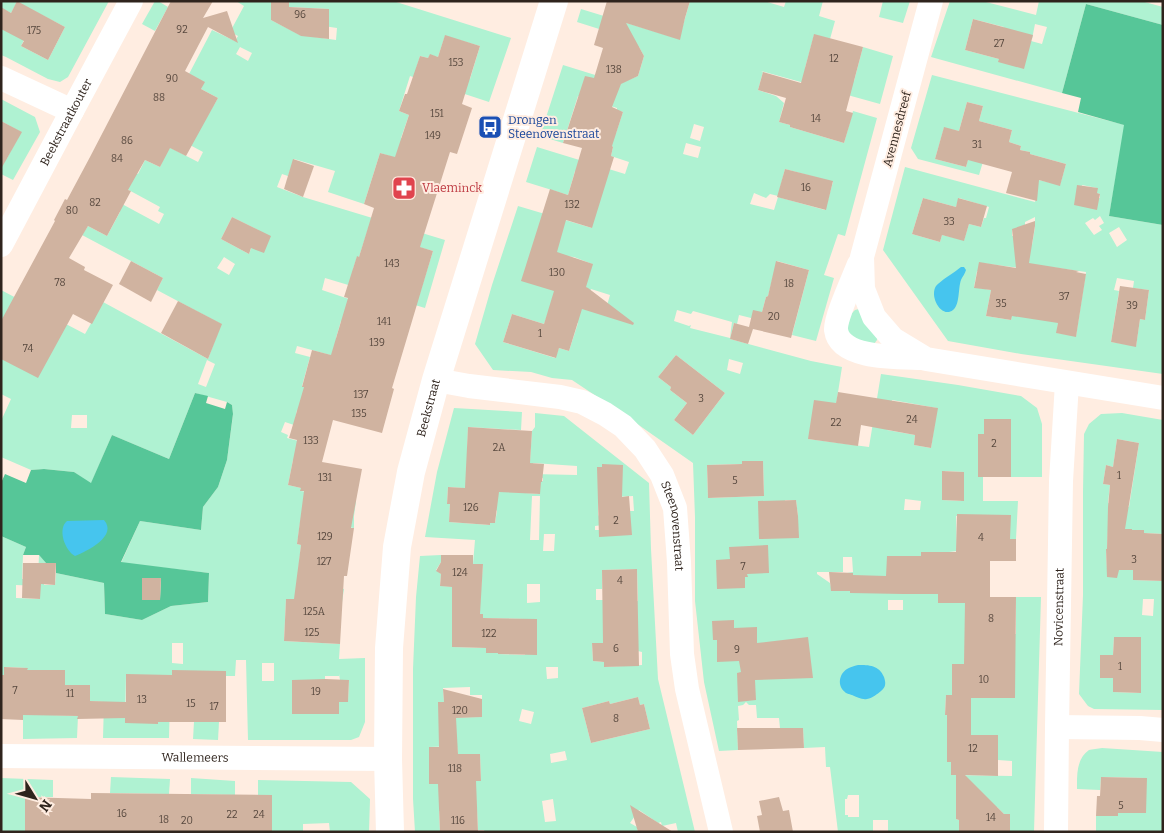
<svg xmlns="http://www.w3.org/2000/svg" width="1164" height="833" font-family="Bitter,serif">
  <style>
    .green { fill: #aff2d2; fill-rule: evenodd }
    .forest { fill: #56c698; fill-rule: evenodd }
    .water { fill: #46c5ee }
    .building { fill: #d0b3a0 }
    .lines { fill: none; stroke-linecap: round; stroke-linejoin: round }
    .street { stroke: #fff; stroke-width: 24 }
    .secondary { stroke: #fff; stroke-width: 28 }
    .labels { text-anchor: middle; stroke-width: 4; stroke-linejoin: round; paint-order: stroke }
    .number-label { font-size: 10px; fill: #57483e }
    .transit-label { font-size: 12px; fill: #164399; stroke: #ffede1; text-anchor: start }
    .street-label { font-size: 12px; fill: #2f241d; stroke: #ffede1 }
    .health-label { font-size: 12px; fill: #be3a42; stroke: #ffede1; text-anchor: start }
  </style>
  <rect width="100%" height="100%" fill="#ffede1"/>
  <g class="green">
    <polygon points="1,1 109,1 68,77 60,82 48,79 6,57 1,55 1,29 27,34 21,46 48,60 65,27 17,2 11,13 1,8"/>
    <polygon points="155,1 158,1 168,7 155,31 142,24"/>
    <path d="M 236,1 L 279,1 L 279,2 L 271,3 L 271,20 L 302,36 L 306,24 L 329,24 L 329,9 L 289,7 L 289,1 L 393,1 L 511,38 L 489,102 L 410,76 L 399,111 L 409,115 L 401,138 L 422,145 L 416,164 L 380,153 L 364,204 L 328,192 L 335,171 L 294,159 L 288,176 L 282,174 L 277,187 L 303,197 L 445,240 L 425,308 L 325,278 L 322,290 L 349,299 L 361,301 L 353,324 L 341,321 L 336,338 L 339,340 L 334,356 L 297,346 L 295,353 L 310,357 L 302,386 L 336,396 L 331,417 L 326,415 L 324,418 L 297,410 L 294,425 L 285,422 L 281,432 L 288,435 L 287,438 L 306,443 L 303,455 L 306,459 L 306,462 L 293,460 L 288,485 L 301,488 L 301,491 L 356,501 L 354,516 L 354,528 L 305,521 L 304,523 L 300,523 L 297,544 L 301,545 L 297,583 L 344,589 L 342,602 L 286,599 L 284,641 L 340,644 L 339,659 L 365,658 L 365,722 L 359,737 L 351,740 L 248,740 L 246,660 L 236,660 L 235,676 L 226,676 L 225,671 L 205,671 L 204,684 L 180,684 L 180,700 L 170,699 L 169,738 L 103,738 L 104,702 L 90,701 L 90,685 L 65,685 L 65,670 L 50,670 L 50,715 L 78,716 L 77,738 L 23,739 L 23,704 L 26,704 L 27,668 L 5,667 L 4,675 L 1,675 L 1,536 L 26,547 L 23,555 L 22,579 L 38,579 L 39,555 L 46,563 L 44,585 L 55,585 L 56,573 L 104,583 L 105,614 L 142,620 L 171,606 L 208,602 L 209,573 L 121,563 L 140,521 L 201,530 L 203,507 L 218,487 L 227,460 L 233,415 L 232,405 L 227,402 L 195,393 L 169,459 L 112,435 L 91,484 L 74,472 L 44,469 L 31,470 L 1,457 L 1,421 L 11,399 L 1,394 L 1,290 L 85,334 L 103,302 L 208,359 L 221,324 L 157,290 L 163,278 L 82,235 L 88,226 L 107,236 L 120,212 L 119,211 L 122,204 L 159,224 L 164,214 L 158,211 L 160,207 L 125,188 L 134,172 L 138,174 L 145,160 L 160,167 L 169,147 L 198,162 L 203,152 L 175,137 L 178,134 L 188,112 L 205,120 L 218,98 L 201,89 L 204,82 L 189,74 L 212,30 L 235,41 L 238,36 L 230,32 L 244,6 ZM 317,25 L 337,28 L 336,40 L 315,37 ZM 445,36 L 480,46 L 470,79 L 427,65 L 424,71 L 416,69 L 420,56 L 428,58 L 430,55 L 438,57 ZM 240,47 L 252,53 L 248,61 L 236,54 ZM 232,217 L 258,230 L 249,254 L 221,239 ZM 368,229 L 387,235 L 387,238 L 433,251 L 420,293 L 355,272 L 355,270 L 353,269 L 357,257 L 359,257 ZM 224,257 L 235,264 L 229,275 L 217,268 ZM 207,360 L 215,364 L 206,387 L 198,384 ZM 72,415 L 87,415 L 87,428 L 71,428 ZM 16,585 L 40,586 L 40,599 L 16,598 ZM 172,643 L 183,643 L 183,664 L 172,663 ZM 262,663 L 274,663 L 274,681 L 262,681 ZM 339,674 L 340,680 L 349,680 L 348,701 L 339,702 L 339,714 L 292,714 L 292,680 L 325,680 L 325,676 L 339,676 ZM 126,675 L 158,675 L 158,723 L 125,723 Z"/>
    <path d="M 690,1 L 764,1 L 784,7 L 786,1 L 823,1 L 819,16 L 835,21 L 830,39 L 814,35 L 805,68 L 854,81 L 863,47 L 893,56 L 880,104 L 761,71 L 763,72 L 758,90 L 776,96 L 784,103 L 779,122 L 790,125 L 790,127 L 844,143 L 853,111 L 877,118 L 845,236 L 838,234 L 824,275 L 834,278 L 816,341 L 792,335 L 809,270 L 777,261 L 768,296 L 766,297 L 762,312 L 751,318 L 739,315 L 737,324 L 734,323 L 730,339 L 811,361 L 842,367 L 836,405 L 808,439 L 869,447 L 881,374 L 958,385 L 1021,396 L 1037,408 L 1042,424 L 1042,477 L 1011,477 L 1010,419 L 984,434 L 978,435 L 978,452 L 983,452 L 983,501 L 1018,501 L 1016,539 L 1005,539 L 1010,534 L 1010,515 L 991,515 L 991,519 L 956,516 L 957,551 L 949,552 L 938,594 L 965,603 L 965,634 L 1016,634 L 1016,597 L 1041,597 L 1034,832 L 1010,832 L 1010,814 L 1004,814 L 997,807 L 956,807 L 956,819 L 959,820 L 959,832 L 888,832 L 888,820 L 873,820 L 873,832 L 838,832 L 830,767 L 826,767 L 825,747 L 804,748 L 803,728 L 780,728 L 779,718 L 757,718 L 756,705 L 749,705 L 746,702 L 743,705 L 738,706 L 739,720 L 737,721 L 738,750 L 719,751 L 704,682 L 695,601 L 695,517 L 693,463 L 623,414 L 572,380 L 552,378 L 531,372 L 493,370 L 475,344 L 492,285 L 518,206 L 592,228 L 589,175 L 575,171 L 568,195 L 526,182 L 537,147 L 625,174 L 629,162 L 611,156 L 613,147 L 607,142 L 616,133 L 623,112 L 617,110 L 617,108 L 578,96 L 563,143 L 540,136 L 563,65 L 621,83 L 638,76 L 644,56 L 639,47 L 637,47 L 634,40 L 577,22 L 581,9 L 679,39 ZM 694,124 L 704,127 L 700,141 L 690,138 ZM 686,143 L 701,147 L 698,158 L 683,154 ZM 785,169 L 833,182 L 825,210 L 778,197 L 774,210 L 750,204 L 754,193 L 766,198 L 770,194 L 778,196 ZM 536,235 L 556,255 L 574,257 L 592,264 L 585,288 ZM 591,289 L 610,295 L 606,309 L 585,310 ZM 677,310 L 691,314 L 693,311 L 732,322 L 730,338 L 690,328 L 691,325 L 689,326 L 674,321 ZM 548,313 L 578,323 L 569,351 L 559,348 L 555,358 L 503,342 L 512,314 L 544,324 ZM 676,355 L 725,393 L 693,435 L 674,420 L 687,403 L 670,390 L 671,387 L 658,377 ZM 729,359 L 743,363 L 740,374 L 727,370 ZM 892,400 L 937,408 L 931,448 L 914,445 L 915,435 L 887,430 ZM 742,461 L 763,461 L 764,496 L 708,498 L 707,465 L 742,464 ZM 945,471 L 964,472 L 964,482 L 961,501 L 942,500 L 942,481 ZM 905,499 L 921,501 L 920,510 L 904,510 ZM 785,500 L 796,500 L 798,516 L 798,538 L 784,538 L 783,508 L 786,507 ZM 887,556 L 916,556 L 915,566 L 887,566 ZM 843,557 L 852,557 L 853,572 L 847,573 L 847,591 L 832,591 L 830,583 L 817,574 L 817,572 L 843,572 ZM 888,600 L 903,600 L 903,610 L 888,610 ZM 1015,664 L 1015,698 L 971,698 L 970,716 L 945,715 L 946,695 L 952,695 ZM 947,735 L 998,735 L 998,760 L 1012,761 L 1012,776 L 952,775 L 951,762 L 947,761 ZM 848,795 L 859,795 L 859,817 L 848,817 L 848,815 L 845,815 L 845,799 L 847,799 Z"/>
    <polygon points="883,1 910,1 903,23 879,17"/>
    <path d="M 950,1 L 982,1 L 1036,15 L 1039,1 L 1141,1 L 1163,7 L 1163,25 L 1086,4 L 1062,93 L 931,57 ZM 973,19 L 1004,27 L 1003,31 L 1032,39 L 1035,24 L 1047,27 L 1042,44 L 1031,41 L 999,59 L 965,50 Z"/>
    <path d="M 932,75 L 1125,125 L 1109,216 L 1163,225 L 1163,374 L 1021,354 L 948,341 L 883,250 L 905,167 L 1035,202 L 1037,191 L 1026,177 L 1060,185 L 1066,164 L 1030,154 L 1030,152 L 1020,150 L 1021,146 L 1009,142 L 1012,130 L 979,121 L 983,106 L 967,102 L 959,131 L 944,128 L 935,159 L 966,167 L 970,151 L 985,155 L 979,175 L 918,159 L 911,148 ZM 1082,185 L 1097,188 L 1097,193 L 1100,194 L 1100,198 L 1079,200 ZM 923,198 L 956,207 L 959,198 L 989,207 L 986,218 L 984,218 L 981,227 L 969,224 L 964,240 L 942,235 L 940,242 L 912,234 ZM 1100,216 L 1104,223 L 1099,226 L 1102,230 L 1094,235 L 1085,223 L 1093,218 L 1095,220 ZM 1035,217 L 1035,227 L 1032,245 L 1022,235 L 1012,236 L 1012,230 L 1025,225 L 1025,222 ZM 1119,227 L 1127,240 L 1117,247 L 1109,233 ZM 981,263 L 1019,268 L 1011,320 L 986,316 L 991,290 L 974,287 L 977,271 L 979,271 ZM 1051,267 L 1086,272 L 1076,336 L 1057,333 L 1058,323 ZM 1117,278 L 1134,281 L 1133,288 L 1149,290 L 1145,320 L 1140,319 L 1136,346 L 1111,342 L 1119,291 L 1114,290 Z"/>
    <polygon points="1,99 35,117 40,132 13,180 1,174 1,155 7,158 21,132 1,121"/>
    <polygon points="859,309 877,334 877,340 874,344 866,346 847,333 849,316 855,310"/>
    <path d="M 454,408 L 522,412 L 521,430 L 468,427 L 467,456 L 530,461 L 532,431 L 535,427 L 535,413 L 564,416 L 649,483 L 651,549 L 658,679 L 695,832 L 678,832 L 676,823 L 662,826 L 661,822 L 658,823 L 639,810 L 630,823 L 637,827 L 638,832 L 485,832 L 484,830 L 478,830 L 477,809 L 439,811 L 440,832 L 415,832 L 413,799 L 413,669 L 416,597 L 420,556 L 441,555 L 441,562 L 436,570 L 441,574 L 440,586 L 481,588 L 483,564 L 473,564 L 475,540 L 425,537 L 437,472 ZM 533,463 L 577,466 L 577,475 L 532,474 ZM 517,475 L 543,478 L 543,481 L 539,481 L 538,494 L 513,492 ZM 448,487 L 478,489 L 497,511 L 495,523 L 490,523 L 490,525 L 449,522 L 450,504 L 447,503 ZM 532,496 L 540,496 L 539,540 L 530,540 ZM 633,496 L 634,511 L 630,511 L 599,530 L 595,530 L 595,526 L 602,525 L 598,514 L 598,498 ZM 544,534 L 555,534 L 554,551 L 543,551 ZM 637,569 L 638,601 L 604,602 L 603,600 L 596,600 L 596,589 L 602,589 L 602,570 ZM 527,584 L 540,584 L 540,602 L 527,603 ZM 452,614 L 483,618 L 526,619 L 525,655 L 498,654 L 498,653 L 486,653 L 486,648 L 452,647 ZM 603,643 L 642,652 L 642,665 L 605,667 L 604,662 L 593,661 L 592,644 ZM 546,667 L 558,667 L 558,678 L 547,679 ZM 470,687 L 470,695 L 482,695 L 482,717 L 439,718 L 444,702 L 443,688 ZM 638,697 L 640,705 L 644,704 L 650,729 L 591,743 L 582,708 L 609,701 L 610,704 ZM 522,709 L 534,712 L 531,724 L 519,721 ZM 457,746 L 458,754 L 480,754 L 481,781 L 459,781 L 459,784 L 429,784 L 429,747 ZM 565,751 L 567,760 L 551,763 L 550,754 ZM 553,799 L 556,821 L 545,822 L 542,801 Z"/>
    <path d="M 1122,413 L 1163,420 L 1163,534 L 1144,533 L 1132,530 L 1131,529 L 1108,530 L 1107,549 L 1106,550 L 1107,569 L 1127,568 L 1128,570 L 1133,570 L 1133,580 L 1163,581 L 1163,710 L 1094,709 L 1088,706 L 1079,694 L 1083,595 L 1083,492 L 1084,434 L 1089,424 L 1101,414 ZM 1117,439 L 1139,443 L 1129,507 L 1108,503 L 1110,485 L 1103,484 L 1106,465 L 1113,467 ZM 1143,599 L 1154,599 L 1153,616 L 1142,615 ZM 1114,637 L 1141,637 L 1141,693 L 1113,692 L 1113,678 L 1100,678 L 1100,655 L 1113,655 Z"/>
    <polygon points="194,722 219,722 218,740 193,739"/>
    <path d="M 1102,748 L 1163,752 L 1163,832 L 1096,832 L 1096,816 L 1118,816 L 1118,813 L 1146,813 L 1146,778 L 1101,777 L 1100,790 L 1077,789 C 1077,776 1076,759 1089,750 C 1092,749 1098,749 1102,748 Z"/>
    <polygon points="111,777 170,779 169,794 110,793"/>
    <polygon points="1,778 53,780 53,797 25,797 25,832 1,832"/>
    <polygon points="191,778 235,781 235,795 191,794"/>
    <polygon points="258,780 351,782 370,799 369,832 330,832 329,823 303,824 303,832 272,832 258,796"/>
  </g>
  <g class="forest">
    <polygon points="1086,4 1163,25 1163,225 1109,216 1124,125 1078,112 1081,98 1062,93"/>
    <path d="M 195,393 L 208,396 L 206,403 L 225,409 L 227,402 L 232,405 L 233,414 L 227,460 L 218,487 L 203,507 L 201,530 L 140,521 L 121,562 L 209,573 L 208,602 L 171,606 L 142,620 L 105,614 L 104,583 L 56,573 L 56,563 L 46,563 L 39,555 L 23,555 L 26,547 L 1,536 L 1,483 L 5,474 L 26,483 L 31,470 L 44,469 L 74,472 L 91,483 L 112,435 L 169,459 ZM 142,578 L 161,578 L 160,600 L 142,600 Z"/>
  </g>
  <g class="water">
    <path d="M 961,267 L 964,267 L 966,270 C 965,274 962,277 961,280 C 958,288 960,305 953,310 C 942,319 929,297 936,286 C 940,281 955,272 961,267 Z"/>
    <path d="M 104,520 C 118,536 87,551 75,556 C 65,551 57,529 67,521 Z"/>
    <path d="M 858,665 C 869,665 879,665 884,677 C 886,683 886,687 881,691 C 877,694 873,698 867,699 C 862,700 857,697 852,695 C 852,695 845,693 845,692 C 837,686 839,674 847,669 C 850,667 854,666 858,665 Z"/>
  </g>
  <g class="building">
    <polygon points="17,1 65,27 48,60 21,46 24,41 1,29 1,7 11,13"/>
    <polygon points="171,1 213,1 203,18 227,11 238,43 208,27 185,71 205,82 201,89 218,98 186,156 170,148 160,167 145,160 128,190 131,191 107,236 88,226 69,258 85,267 84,270 113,285 92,324 73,314 38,378 1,359 1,321 55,221 54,220 65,199 67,200 90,157"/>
    <polygon points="607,1 690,1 685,18 680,40 626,23 644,56 638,76 621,84 612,107 623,112 612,146 613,147 611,156 614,157 592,228 566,220 557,252 593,264 586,287 588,288 634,323 633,325 582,309 569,351 559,348 556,358 503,342 512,314 544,324 554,291 521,281 550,189 568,195 582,148 563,143 585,76 594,78 603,48 594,45"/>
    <polygon points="271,2 289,2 289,7 329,9 329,39 301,36 271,20"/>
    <polygon points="973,19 1033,35 1024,69 998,62 999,59 965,50"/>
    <polygon points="814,34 863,47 846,111 853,113 844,143 790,127 790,125 779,122 786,98 758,90 763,72 801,83"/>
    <polygon points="445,35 480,46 462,104 472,108 457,154 450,152 420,247 433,251 392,388 394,389 382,433 333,420 322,462 362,469 351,528 354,528 347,576 344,576 340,644 284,641 286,599 294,599 301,545 297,544 304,491 300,491 301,488 288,485 297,440 289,438 304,387 302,387 312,350 331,355 348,298 344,297 357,256 359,257 374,208 364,204 380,153 395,157 409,115 399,111 405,94 407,94 420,56 428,58 430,54 438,57"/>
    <polygon points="967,102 983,106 979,121 1012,130 1009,142 1021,146 1020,150 1030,152 1030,154 1066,164 1060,186 1039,180 1037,201 1006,193 1012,172 968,160 966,167 935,159 944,127 959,131"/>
    <polygon points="1,121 22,132 1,169"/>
    <polygon points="293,159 314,166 303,197 284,189"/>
    <polygon points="785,169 833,181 826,210 777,197"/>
    <polygon points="1077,185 1098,188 1097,193 1100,194 1097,210 1074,205"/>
    <polygon points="923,198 956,207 958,198 987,206 981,227 969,224 964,241 942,235 940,242 912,234"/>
    <polygon points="232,217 271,236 264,253 251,248 249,254 221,239"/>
    <polygon points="1035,221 1035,226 1029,263 1079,271 1076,272 1086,274 1076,337 1056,333 1058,323 1012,316 1011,320 986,316 991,290 974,288 979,262 1016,268 1012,229"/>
    <polygon points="131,261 163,278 151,302 119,284"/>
    <polygon points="776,261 809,270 791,338 753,329 748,344 730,339 734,323 749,327 753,310 762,312 766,297 768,296"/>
    <polygon points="1120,286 1149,290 1145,320 1140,319 1136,347 1111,342"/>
    <polygon points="178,301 222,324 208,359 161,333"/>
    <polygon points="676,355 725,393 693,435 674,420 687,403 670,390 671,387 658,377"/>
    <polygon points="838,392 938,408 931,448 914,445 915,435 861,425 858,446 808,439 814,400 836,403"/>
    <polygon points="984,419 1011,419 1011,477 978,477 978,434 984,434"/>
    <polygon points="468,427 532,431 530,463 544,464 542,482 541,482 540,494 499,492 495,523 490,523 490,525 449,522 450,504 447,504 448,487 465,488"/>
    <polygon points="1117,439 1139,443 1125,529 1132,529 1132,530 1144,530 1144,533 1163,534 1163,581 1133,580 1133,570 1119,570 1117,578 1107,577 1106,549 1107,549 1108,507 1110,485 1103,484 1106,465 1113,467"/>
    <polygon points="742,461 763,461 764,496 708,498 707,465 742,464"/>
    <polygon points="602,464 623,465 622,497 629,496 632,535 599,537 597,467 602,467"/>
    <polygon points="942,471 964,472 964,501 942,500"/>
    <polygon points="796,500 798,516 799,538 759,539 758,501"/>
    <polygon points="957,514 1011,515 1010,539 1016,539 1016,561 990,561 990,597 1016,597 1015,698 971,698 971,735 998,735 998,776 965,775 1004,814 1010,814 1010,832 959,832 959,820 956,819 956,775 951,775 951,762 947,762 947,715 945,715 946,695 952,695 952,664 964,664 965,603 938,603 938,594 903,594 850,593 850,591 831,591 829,572 853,573 853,575 886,576 887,556 921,556 921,552 956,552"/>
    <polygon points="768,545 769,573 747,574 748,577 745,577 745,588 717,589 716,560 730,559 729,547"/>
    <polygon points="441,555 473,555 473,564 483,564 480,614 483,614 483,618 537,619 537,655 498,654 498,653 486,653 486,648 452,647 452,587 440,586 441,574 436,571 441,562"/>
    <polygon points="23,563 56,563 55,585 41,584 40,599 22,598"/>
    <polygon points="637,569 639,666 604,667 604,662 593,661 592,643 603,643 602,570"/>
    <polygon points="142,578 161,578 160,600 142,600"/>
    <polygon points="734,620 734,628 757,627 757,643 808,637 813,678 755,680 756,700 738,702 737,673 741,672 739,661 717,662 717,640 713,640 712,621"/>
    <polygon points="1114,637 1141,637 1141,693 1113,692 1113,678 1100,678 1100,655 1113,655"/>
    <polygon points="4,667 28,668 27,670 65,670 65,685 90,685 90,701 126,702 126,674 172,675 172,670 226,671 226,722 158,722 158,724 125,723 125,718 77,719 78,716 23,715 23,720 1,719 1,675 4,675"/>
    <polygon points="325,679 349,680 348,702 339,702 339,714 292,714 292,680"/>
    <polygon points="443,689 482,699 482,717 456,718 458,754 480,754 481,781 476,781 478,832 440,832 438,784 429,784 429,747 439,747 438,702 444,702"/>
    <polygon points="638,697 640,705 644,704 650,729 591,743 582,708 609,701 610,704"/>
    <polygon points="737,728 803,728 804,748 738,750"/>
    <polygon points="1101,777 1147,778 1146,813 1118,813 1118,816 1096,816 1097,796 1100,796"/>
    <polygon points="91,793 272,795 272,832 25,832 25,797 91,799"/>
    <polygon points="779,797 783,811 789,810 793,832 760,832 757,816 762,815 759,801"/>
    <polygon points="630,805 673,832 638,832"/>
  </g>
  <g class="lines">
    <g class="street">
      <polyline points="931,1 862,257 863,289 874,317 893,339 926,359 1163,398"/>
      <polyline points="1,78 72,111"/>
      <path id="s1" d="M 1,245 L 72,111 L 131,1"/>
      <path d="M 859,264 C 854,277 835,318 836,330 C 840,360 900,357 922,358"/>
      <path id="s2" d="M 436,380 L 469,386 L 560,397 L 582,402 L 605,414 L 623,426 L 645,449 L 662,475 L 675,508 L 679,562 L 682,654 L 687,689 L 721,832"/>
      <polyline points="1057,727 1140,728 1163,730"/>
      <path id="s3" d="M 1,756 L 388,759"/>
      <path id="s4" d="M 1056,832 L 1057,727 L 1061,481 L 1067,383"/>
    </g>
    <path class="secondary" id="s5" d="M 390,832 L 388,759 L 389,648 L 397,547 L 411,472 L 436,380 L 554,1"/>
  </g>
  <defs>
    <g id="bus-square" transform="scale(1.25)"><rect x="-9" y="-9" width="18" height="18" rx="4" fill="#1a4fb4" stroke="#ffede1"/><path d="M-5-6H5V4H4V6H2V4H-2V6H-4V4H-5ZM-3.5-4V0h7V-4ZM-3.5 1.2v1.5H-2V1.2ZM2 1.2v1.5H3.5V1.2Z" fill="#fff"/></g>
    <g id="pharmacy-square" transform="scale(1.25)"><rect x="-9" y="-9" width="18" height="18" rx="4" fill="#e0444e" stroke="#ffede1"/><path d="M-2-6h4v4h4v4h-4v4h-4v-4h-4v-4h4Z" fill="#fff"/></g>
  </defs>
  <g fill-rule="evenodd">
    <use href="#bus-square" x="490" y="127"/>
    <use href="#pharmacy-square" x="404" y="188"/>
  </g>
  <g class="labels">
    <g class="number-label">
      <text x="300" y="18">96</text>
      <text x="182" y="33">92</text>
      <text x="34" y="34">175</text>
      <text x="999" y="47">27</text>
      <text x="834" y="62">12</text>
      <text x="456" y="66">153</text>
      <text x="614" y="73">138</text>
      <text x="172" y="82">90</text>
      <text x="159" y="101">88</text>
      <text x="437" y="117">151</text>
      <text x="816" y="122">14</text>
      <text x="433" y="139">149</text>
      <text x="127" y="144">86</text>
      <text x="977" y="148">31</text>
      <text x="117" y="162">84</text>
      <text x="806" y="191">16</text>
      <text x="95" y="206">82</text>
      <text x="572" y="208">132</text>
      <text x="72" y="214">80</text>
      <text x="949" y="225">33</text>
      <text x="392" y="267">143</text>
      <text x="557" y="276">130</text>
      <text x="60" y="286">78</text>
      <text x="789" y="287">18</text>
      <text x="1064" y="300">37</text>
      <text x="1001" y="307">35</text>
      <text x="1132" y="309">39</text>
      <text x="774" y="320">20</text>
      <text x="384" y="325">141</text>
      <text x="540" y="337">1</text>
      <text x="377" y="346">139</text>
      <text x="28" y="352">74</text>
      <text x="361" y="398">137</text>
      <text x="701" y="402">3</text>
      <text x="359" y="417">135</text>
      <text x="912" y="423">24</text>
      <text x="836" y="426">22</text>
      <text x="311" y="444">133</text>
      <text x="994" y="447">2</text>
      <text x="499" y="451">2A</text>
      <text x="1119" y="479">1</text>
      <text x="325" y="481">131</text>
      <text x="735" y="484">5</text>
      <text x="471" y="511">126</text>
      <text x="616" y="524">2</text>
      <text x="325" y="540">129</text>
      <text x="981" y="541">4</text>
      <text x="1134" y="563">3</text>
      <text x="324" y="565">127</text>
      <text x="743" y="570">7</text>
      <text x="460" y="576">124</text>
      <text x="620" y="584">4</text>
      <text x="314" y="615">125A</text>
      <text x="991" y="622">8</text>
      <text x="312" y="636">125</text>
      <text x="489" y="637">122</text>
      <text x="616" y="652">6</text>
      <text x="737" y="653">9</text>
      <text x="1120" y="670">1</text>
      <text x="984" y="683">10</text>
      <text x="15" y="694">7</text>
      <text x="316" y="695">19</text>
      <text x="70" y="697">11</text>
      <text x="142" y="703">13</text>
      <text x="191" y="707">15</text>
      <text x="214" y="710">17</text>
      <text x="460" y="714">120</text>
      <text x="616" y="722">8</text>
      <text x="973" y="752">12</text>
      <text x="455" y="772">118</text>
      <text x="1121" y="809">5</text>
      <text x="122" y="817">16</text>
      <text x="232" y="818">22</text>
      <text x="259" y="818">24</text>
      <text x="991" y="821">14</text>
      <text x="164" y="823">18</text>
      <text x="187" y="824">20</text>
      <text x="458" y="824">116</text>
    </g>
    <g class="transit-label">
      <text x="508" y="124">Drongen<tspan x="508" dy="14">Steenovenstraat</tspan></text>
    </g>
    <g class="street-label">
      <text dy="4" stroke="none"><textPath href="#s1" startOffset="139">Beekstraatkouter</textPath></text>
      <text transform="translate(897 129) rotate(-75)" y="4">Avennesdreef</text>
      <text dy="4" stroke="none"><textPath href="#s5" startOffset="428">Beekstraat</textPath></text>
      <text dy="4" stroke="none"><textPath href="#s2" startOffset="311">Steenovenstraat</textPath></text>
      <text dy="4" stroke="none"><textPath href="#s4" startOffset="225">Novicenstraat</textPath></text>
      <text dy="4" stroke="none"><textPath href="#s3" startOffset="194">Wallemeers</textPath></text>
    </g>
    <g class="health-label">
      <text x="422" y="192">Vlaeminck</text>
    </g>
  </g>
  <rect width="1164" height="833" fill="none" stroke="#2f241d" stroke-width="5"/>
  <g transform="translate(35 798) rotate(127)" stroke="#ffede1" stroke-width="4" paint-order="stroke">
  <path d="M0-4L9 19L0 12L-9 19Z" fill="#2f241d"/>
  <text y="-8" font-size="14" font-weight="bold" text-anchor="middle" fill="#2f241d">N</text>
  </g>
</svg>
